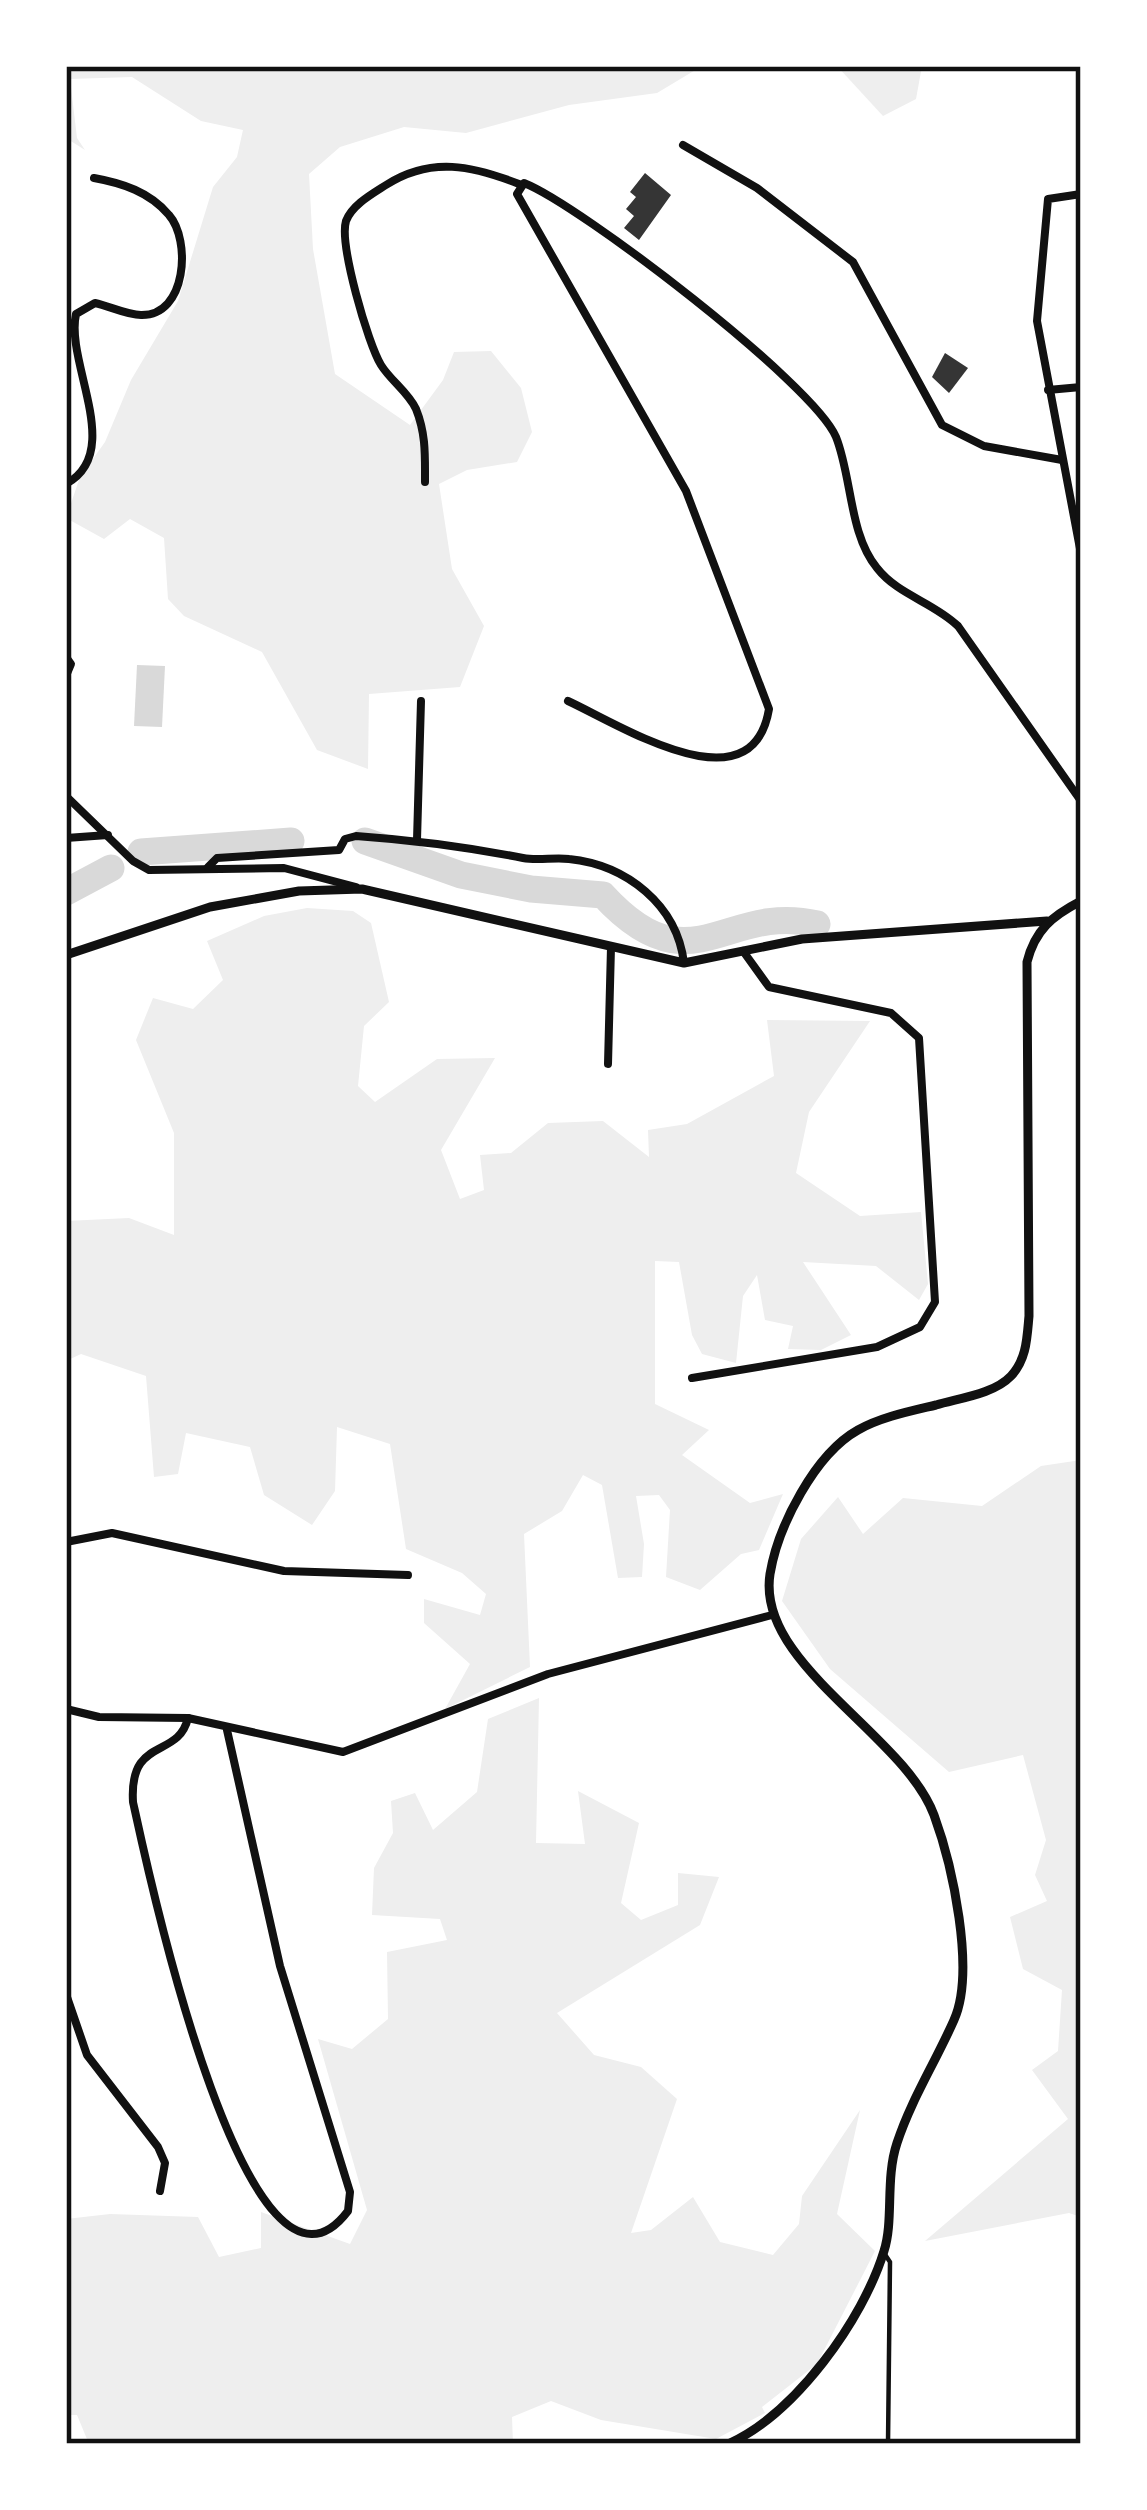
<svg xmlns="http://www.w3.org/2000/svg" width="1147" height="2510" font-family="Barlow,sans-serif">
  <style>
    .green { fill: #eee }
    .water { fill: #d9d9d9 }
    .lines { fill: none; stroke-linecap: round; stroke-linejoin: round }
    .river { stroke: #d9d9d9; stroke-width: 27 }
    .building { fill: #353535 }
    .service { stroke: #111; stroke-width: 4.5 }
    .minor { stroke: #111; stroke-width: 8 }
    .tertiary { stroke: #111; stroke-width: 9 }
    .neatline { fill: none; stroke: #111; stroke-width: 4.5 }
  </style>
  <rect width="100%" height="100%" fill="#fff"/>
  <g class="green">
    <polygon points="66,66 702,66 657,93 569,105 466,133 404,127 340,147 309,174 313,249 335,374 410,425 443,380 454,352 491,351 521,388 532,432 517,462 467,470 439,484 452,569 484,626 460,687 369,694 368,769 317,750 262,652 184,616 168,599 164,538 130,519 104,539 66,518 80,477 105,442 131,380 178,301 213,187 237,157 243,130 201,121 132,77 70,79 77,138 85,150 66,138"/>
    <polygon points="837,66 922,66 916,99 883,116"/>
    <polygon points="307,908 353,911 371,923 389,1002 364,1026 358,1086 375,1102 437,1059 495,1058 441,1150 460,1199 484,1190 480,1155 511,1153 548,1123 603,1121 649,1157 648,1130 687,1124 774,1076 767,1020 870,1021 809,1112 796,1173 860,1216 921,1212 928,1284 919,1300 876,1266 803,1262 851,1335 821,1350 788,1349 793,1326 765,1320 757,1275 743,1296 736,1363 702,1354 692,1335 679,1262 655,1261 655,1404 709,1430 682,1455 750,1503 783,1494 759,1550 741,1554 700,1590 666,1577 670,1510 659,1495 636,1496 644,1544 642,1577 618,1578 602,1485 583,1475 562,1511 524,1534 530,1667 445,1709 470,1664 424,1623 424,1599 480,1615 486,1594 462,1573 406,1549 390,1444 337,1427 335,1491 312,1525 264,1495 250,1447 186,1433 178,1474 154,1477 146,1376 81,1354 66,1361 66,1221 129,1218 174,1235 174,1133 136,1040 153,998 193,1009 223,980 207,941 264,916"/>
    <polygon points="1081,1460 1081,2217 1069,2213 925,2241 1068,2119 1032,2070 1058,2051 1062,1990 1023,1969 1010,1917 1047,1901 1035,1875 1046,1840 1023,1755 949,1772 830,1669 782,1601 801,1539 838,1497 863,1534 903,1498 982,1506 1041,1466"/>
    <polygon points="539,1698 536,1843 585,1844 578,1791 639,1823 621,1903 641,1920 678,1905 678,1873 719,1877 700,1925 557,2013 594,2055 641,2067 677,2099 631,2233 651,2230 693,2197 720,2242 773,2255 799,2224 802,2196 860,2110 837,2214 875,2251 817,2364 762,2407 765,2413 716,2439 601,2420 551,2401 512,2417 513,2444 89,2444 77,2415 66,2415 66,2219 110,2214 198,2217 219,2257 261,2248 261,2212 350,2244 367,2210 318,2039 352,2049 388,2019 387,1952 447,1940 440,1919 372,1915 374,1868 393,1833 391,1801 415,1793 433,1830 477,1792 488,1719"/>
  </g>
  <polygon class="water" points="137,665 165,666 162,727 134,726"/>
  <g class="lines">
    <g class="river">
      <path d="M 365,841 L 461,875 L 531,889 L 603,895 C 691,991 725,902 817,924"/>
      <polyline points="141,852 291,841"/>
      <polyline points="66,892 111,868"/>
    </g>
  </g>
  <g class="building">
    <polygon points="645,173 671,195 639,240 624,228 634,216 626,209 636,197 630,192"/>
    <polygon points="945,353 968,368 949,393 932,377"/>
  </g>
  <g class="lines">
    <polyline class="service" points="884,2253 890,2262 888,2444"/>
    <g class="minor">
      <polyline points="683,145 757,188 853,262 942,425 984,446 1062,460"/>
      <polyline points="1081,194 1048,199 1037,321 1081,554"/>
      <polyline points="1048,390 1081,387"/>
      <path d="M 425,482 C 425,455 426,434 416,409 C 408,392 391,381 381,365 C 368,344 339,244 346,221 C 352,205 372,194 386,185 C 431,156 473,166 519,184"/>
      <path d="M 66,484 C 125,452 65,363 76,314 L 95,303 C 109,306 127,315 141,315 C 187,316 191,240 169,215 C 150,192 122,183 94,178"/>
      <polyline points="66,657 71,664 66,676"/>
      <path d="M 568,701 C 622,726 752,810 769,709 L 686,491 L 517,194 L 524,183 C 580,205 814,384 836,437 C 852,477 849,534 877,568 C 898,595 933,602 958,626 L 1081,801"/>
      <polyline points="66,796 133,861 149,870 284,868 356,887"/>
      <polyline points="66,838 108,835"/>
      <polyline points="417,840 421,701"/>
      <path d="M 208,867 L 217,858 L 339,850 L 345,839 L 356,836 C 413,840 467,847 523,858 C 538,861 554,857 569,859 C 627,865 677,905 684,963"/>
      <polyline points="608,1064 611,947"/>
      <polyline points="692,1378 877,1347 920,1327 935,1302 919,1038 891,1013 769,987 743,951"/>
      <polyline points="66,1542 112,1533 284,1571 408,1575"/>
      <polyline points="66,1709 99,1717 188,1718 343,1752 548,1674 772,1615"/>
      <path d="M 188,1718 C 178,1760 129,1735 133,1802 C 143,1847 246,2346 348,2211 L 350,2192 L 280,1966 L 227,1730"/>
      <polyline points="66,1994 87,2055 158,2147 165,2163 160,2191"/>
    </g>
    <g class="tertiary">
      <polyline points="66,955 210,907 299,891 362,889 684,963 802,939 1047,921"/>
      <path d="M 728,2444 C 795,2414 863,2320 884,2251 C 894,2220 885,2179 897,2143 C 911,2100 936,2061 954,2020 C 976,1971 952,1864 934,1815 C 904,1734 756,1664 770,1574 C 778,1526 815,1454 858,1430 C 881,1417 911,1411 936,1405 C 960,1398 994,1394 1011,1376 C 1027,1359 1027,1337 1029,1316 L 1027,962 C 1035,930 1052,916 1081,901"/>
    </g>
  </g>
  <rect width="1147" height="2510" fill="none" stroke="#ffffff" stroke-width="138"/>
  <rect x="69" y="69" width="1009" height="2372" class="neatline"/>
</svg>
